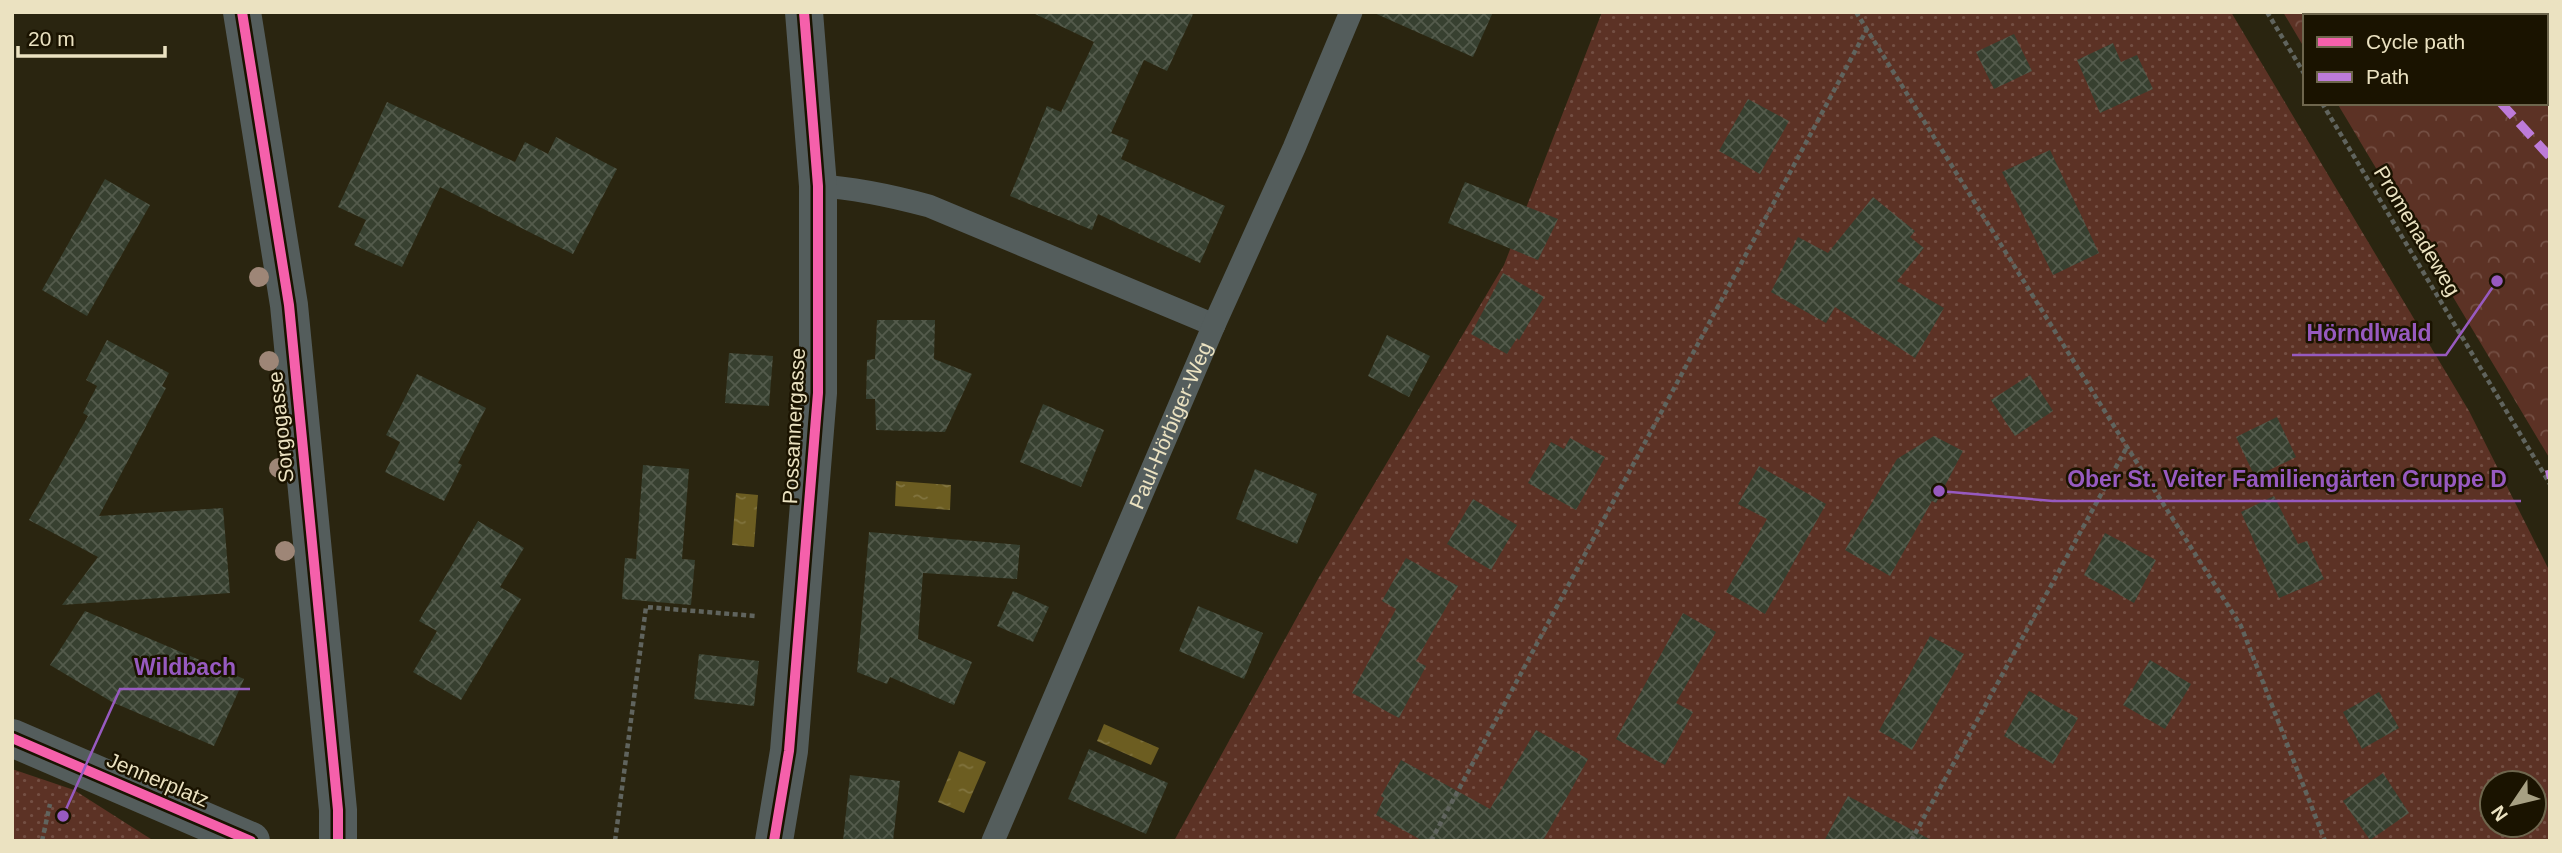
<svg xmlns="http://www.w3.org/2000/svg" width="2562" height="853" font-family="Helvetica,sans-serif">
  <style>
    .grass { fill: url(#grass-dots); fill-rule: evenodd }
    .forest { fill: url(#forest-crowns) }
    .water { fill: url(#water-ripples) }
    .building { fill: url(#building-cross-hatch) }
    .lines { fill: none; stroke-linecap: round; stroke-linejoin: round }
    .path { stroke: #60645e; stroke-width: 4.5; stroke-dasharray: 5 3.5; stroke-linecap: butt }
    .service { stroke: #545d5c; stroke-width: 23 }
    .minor { stroke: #545d5c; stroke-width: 38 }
    .quiet { stroke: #bd7bd9; stroke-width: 9; stroke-dasharray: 18 9; stroke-linecap: butt }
    .cycleway-casing { stroke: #1a1300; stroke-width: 15 }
    .cycleway { stroke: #f560ab; stroke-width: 10 }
    .tree { fill: #9e8677 }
    .labels { text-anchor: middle; stroke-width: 5; stroke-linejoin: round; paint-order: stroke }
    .street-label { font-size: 21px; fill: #ebe2c1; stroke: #1a1300 }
    .leader { fill: none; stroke: #975ac0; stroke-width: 2.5 }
    .callout-dot { fill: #975ac0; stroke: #1a1300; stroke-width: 2.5 }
    .callout-label { font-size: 23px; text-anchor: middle; font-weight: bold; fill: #975ac0; stroke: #1a1300; stroke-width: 5; stroke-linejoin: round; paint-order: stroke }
  </style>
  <defs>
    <pattern id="grass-dots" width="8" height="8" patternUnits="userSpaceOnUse" patternTransform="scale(1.75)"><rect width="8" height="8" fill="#5c3225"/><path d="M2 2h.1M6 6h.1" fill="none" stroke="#744f43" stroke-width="1.8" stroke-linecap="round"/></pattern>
    <pattern id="forest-crowns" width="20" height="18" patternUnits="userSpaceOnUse" patternTransform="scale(1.75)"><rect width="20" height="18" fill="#5c3225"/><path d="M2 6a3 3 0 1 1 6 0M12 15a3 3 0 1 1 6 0" fill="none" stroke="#744f43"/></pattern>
    <pattern id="water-ripples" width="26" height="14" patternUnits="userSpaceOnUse" patternTransform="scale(1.75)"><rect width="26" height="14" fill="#6c5d21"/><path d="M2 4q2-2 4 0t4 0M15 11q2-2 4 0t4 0" fill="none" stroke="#81743f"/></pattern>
    <pattern id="building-cross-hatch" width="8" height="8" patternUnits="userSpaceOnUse" patternTransform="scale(1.75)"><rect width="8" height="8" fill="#374030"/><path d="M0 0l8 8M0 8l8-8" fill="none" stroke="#545b4c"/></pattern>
  </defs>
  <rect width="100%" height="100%" fill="#2a2510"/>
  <g class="grass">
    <path d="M 1602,12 L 2231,12 L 2469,411 L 2550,572 L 2550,841 L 1174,841 L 1318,579 L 1504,265 ZM 2492,783 L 2534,783 L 2534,825 L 2492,825 Z"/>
    <polygon points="12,769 74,790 154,841 12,841"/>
  </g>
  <polygon class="forest" points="2283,12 2550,12 2550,459 2337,103 2546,103 2546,16 2305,16 2305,49"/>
  <g class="water">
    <polygon points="896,481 951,485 950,510 895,506"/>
    <polygon points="736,493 758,495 754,547 732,545"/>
    <polygon points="1104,724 1159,748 1151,765 1097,741"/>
    <polygon points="959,751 986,762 964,813 938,802"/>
  </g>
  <g class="building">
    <polygon points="1031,12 1194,12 1167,71 1144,60 1111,133 1129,140 1121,159 1225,206 1200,263 1098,214 1092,230 1010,196 1047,106 1061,112 1094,42"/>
    <polygon points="1372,12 1493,12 1473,57"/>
    <polygon points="2014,34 2032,71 1994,89 1976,52"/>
    <polygon points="2113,43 2121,62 2137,55 2153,89 2100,113 2077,60"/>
    <polygon points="1748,99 1789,121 1760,174 1719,151"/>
    <polygon points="387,102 515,162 525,142 548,154 556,137 617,169 573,254 440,187 402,267 354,245 366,220 338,207"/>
    <polygon points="2050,150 2099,253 2053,275 2002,172"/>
    <polygon points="105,179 150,205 87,316 42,290"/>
    <polygon points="1465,182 1558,219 1538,260 1448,223"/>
    <polygon points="1873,197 1915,231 1910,237 1924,248 1897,281 1944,308 1915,358 1835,307 1826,323 1771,292 1798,237 1828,253"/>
    <polygon points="1503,273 1544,297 1519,340 1517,338 1507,354 1471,334"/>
    <polygon points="877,320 935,320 934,359 972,374 945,432 876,430 875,399 866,399 867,360 875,359"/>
    <polygon points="1387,335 1430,356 1409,397 1368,376"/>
    <polygon points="107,340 169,373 162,386 166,388 99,516 223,508 230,593 62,605 98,557 29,520 88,416 83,413 97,386 86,380"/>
    <polygon points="729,353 773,356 769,406 725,403"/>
    <polygon points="417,374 486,408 458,463 462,465 444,501 385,472 400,442 386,435"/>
    <polygon points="2030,375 2053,411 2015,436 1991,400"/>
    <polygon points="1043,404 1104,430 1081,487 1020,462"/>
    <polygon points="2277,417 2296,457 2255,477 2236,437"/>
    <polygon points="1934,436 1963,451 1936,503 1932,501 1890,576 1845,550 1897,459"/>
    <polygon points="1570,438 1605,457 1576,510 1528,483 1551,442 1564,449"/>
    <polygon points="643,465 689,469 682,559 695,560 691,605 622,599 625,558 636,559"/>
    <polygon points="1759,466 1826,504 1765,614 1726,592 1767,519 1738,504"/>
    <polygon points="1255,469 1317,494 1297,544 1236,519"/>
    <polygon points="2274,496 2298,544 2307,541 2324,579 2279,598 2241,512"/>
    <polygon points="1473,499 1517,525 1491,570 1447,544"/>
    <polygon points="478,521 524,548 500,587 521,599 461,700 413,672 437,631 419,621"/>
    <polygon points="869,532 1020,545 1017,579 923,573 918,639 972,662 954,705 890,677 887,684 857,672"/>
    <polygon points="2105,533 2156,560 2134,603 2084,575"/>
    <polygon points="1406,558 1458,586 1416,661 1426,666 1399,718 1352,693 1396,609 1382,601"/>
    <polygon points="1013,591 1049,607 1033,642 997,626"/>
    <polygon points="1198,606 1263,633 1244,679 1179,651"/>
    <polygon points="85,611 244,679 214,746 112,702 50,665"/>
    <polygon points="1683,613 1716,632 1676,703 1693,712 1665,765 1616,739"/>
    <polygon points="1930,636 1964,654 1912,750 1879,731"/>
    <polygon points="699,654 759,661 754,706 694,699"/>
    <polygon points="2150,660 2191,684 2165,729 2123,705"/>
    <polygon points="2029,691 2078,718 2053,764 2004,736"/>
    <polygon points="2379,692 2399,728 2362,749 2343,712"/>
    <polygon points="1536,730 1588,759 1544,839 1548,841 1423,841 1376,815 1384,798 1381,796 1401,760 1490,809"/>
    <polygon points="1089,749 1168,783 1146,834 1068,799"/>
    <polygon points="2383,773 2409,813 2370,840 2343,801"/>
    <polygon points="850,775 900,781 893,841 843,841"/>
    <polygon points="1848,796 1933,841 1824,841"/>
  </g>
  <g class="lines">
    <g class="path">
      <polyline points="1856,12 2127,447 2241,626 2325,841"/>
      <polyline points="2267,12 2305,75"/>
      <polyline points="2322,103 2550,484"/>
      <polyline points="42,841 50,804"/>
      <polyline points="615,841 646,607 755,616"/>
      <polyline points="1431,841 1867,29"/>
      <polyline points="1911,841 2127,447"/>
    </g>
    <g class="service">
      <path d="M 818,186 C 856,188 892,196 929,206 L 1214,325"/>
      <path id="s1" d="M 993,841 L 1214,325 L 1294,148 L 1351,12"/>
    </g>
    <g class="minor">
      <polyline points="242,12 289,305 338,810 338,841"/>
      <polyline points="12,738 251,841"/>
      <polyline points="774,841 789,751 818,393 818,186 804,12"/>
    </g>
    <g class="quiet">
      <polyline points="2442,12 2444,16"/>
      <polyline points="2501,103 2550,157"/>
      <polyline points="2546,475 2550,474"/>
    </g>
    <g class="cycleway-casing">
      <g id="cycleway">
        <polyline points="242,12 289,305 338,810 338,841"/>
        <polyline points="12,738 251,841"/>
        <polyline points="774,841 789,751 818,393 818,186 804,12"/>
      </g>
    </g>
    <use href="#cycleway" class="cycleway"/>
  </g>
  <g class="tree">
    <circle cx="259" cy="277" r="10"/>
    <circle cx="269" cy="361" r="10"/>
    <circle cx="279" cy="468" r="10"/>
    <circle cx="285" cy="551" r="10"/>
  </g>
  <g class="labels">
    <g class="street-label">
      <text transform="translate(2417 231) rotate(59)" y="7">Promenadeweg</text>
      <text transform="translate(794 426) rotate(-87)" y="7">Possannergasse</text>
      <text dy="7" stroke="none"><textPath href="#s1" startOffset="452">Paul-Hörbiger-Weg</textPath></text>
      <text transform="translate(281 427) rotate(-96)" y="7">Sorgogasse</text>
      <text transform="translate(158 780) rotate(23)" y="7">Jennerplatz</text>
    </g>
  </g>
  <path class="leader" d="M2497 281L2446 355H2292M1939 491L2053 501H2521M63 816L120 689H250"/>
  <g class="callout-dot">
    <circle cx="2497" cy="281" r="7"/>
    <circle cx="1939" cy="491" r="7"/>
    <circle cx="63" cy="816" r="7"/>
  </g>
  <g class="callout-label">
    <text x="2369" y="341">Hörndlwald</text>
    <text x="2287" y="487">Ober St. Veiter Familiengärten Gruppe D</text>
    <text x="185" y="675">Wildbach</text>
  </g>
  <rect width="2562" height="853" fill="none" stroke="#ebe2c1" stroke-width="28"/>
  <rect x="2303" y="14" width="245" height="91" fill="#1a1300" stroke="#6e664d" stroke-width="2"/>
  <rect x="2317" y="37" width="35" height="10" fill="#f560ab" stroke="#6e664d" stroke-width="2"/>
  <text x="2366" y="49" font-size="21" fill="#ebe2c1">Cycle path</text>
  <rect x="2317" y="72" width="35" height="10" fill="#bd7bd9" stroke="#6e664d" stroke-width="2"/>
  <text x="2366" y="84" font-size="21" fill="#ebe2c1">Path</text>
  <g transform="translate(2513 804) rotate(235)"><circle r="33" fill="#1a1300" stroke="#6e664d" stroke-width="2"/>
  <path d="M0-5L12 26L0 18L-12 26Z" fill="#a7a083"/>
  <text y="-10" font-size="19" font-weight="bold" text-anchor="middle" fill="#ebe2c1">N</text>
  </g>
  <path d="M18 46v10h147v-10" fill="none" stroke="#ebe2c1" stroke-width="3.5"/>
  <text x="28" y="46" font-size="21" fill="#ebe2c1" stroke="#1a1300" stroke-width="5" paint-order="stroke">20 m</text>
</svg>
